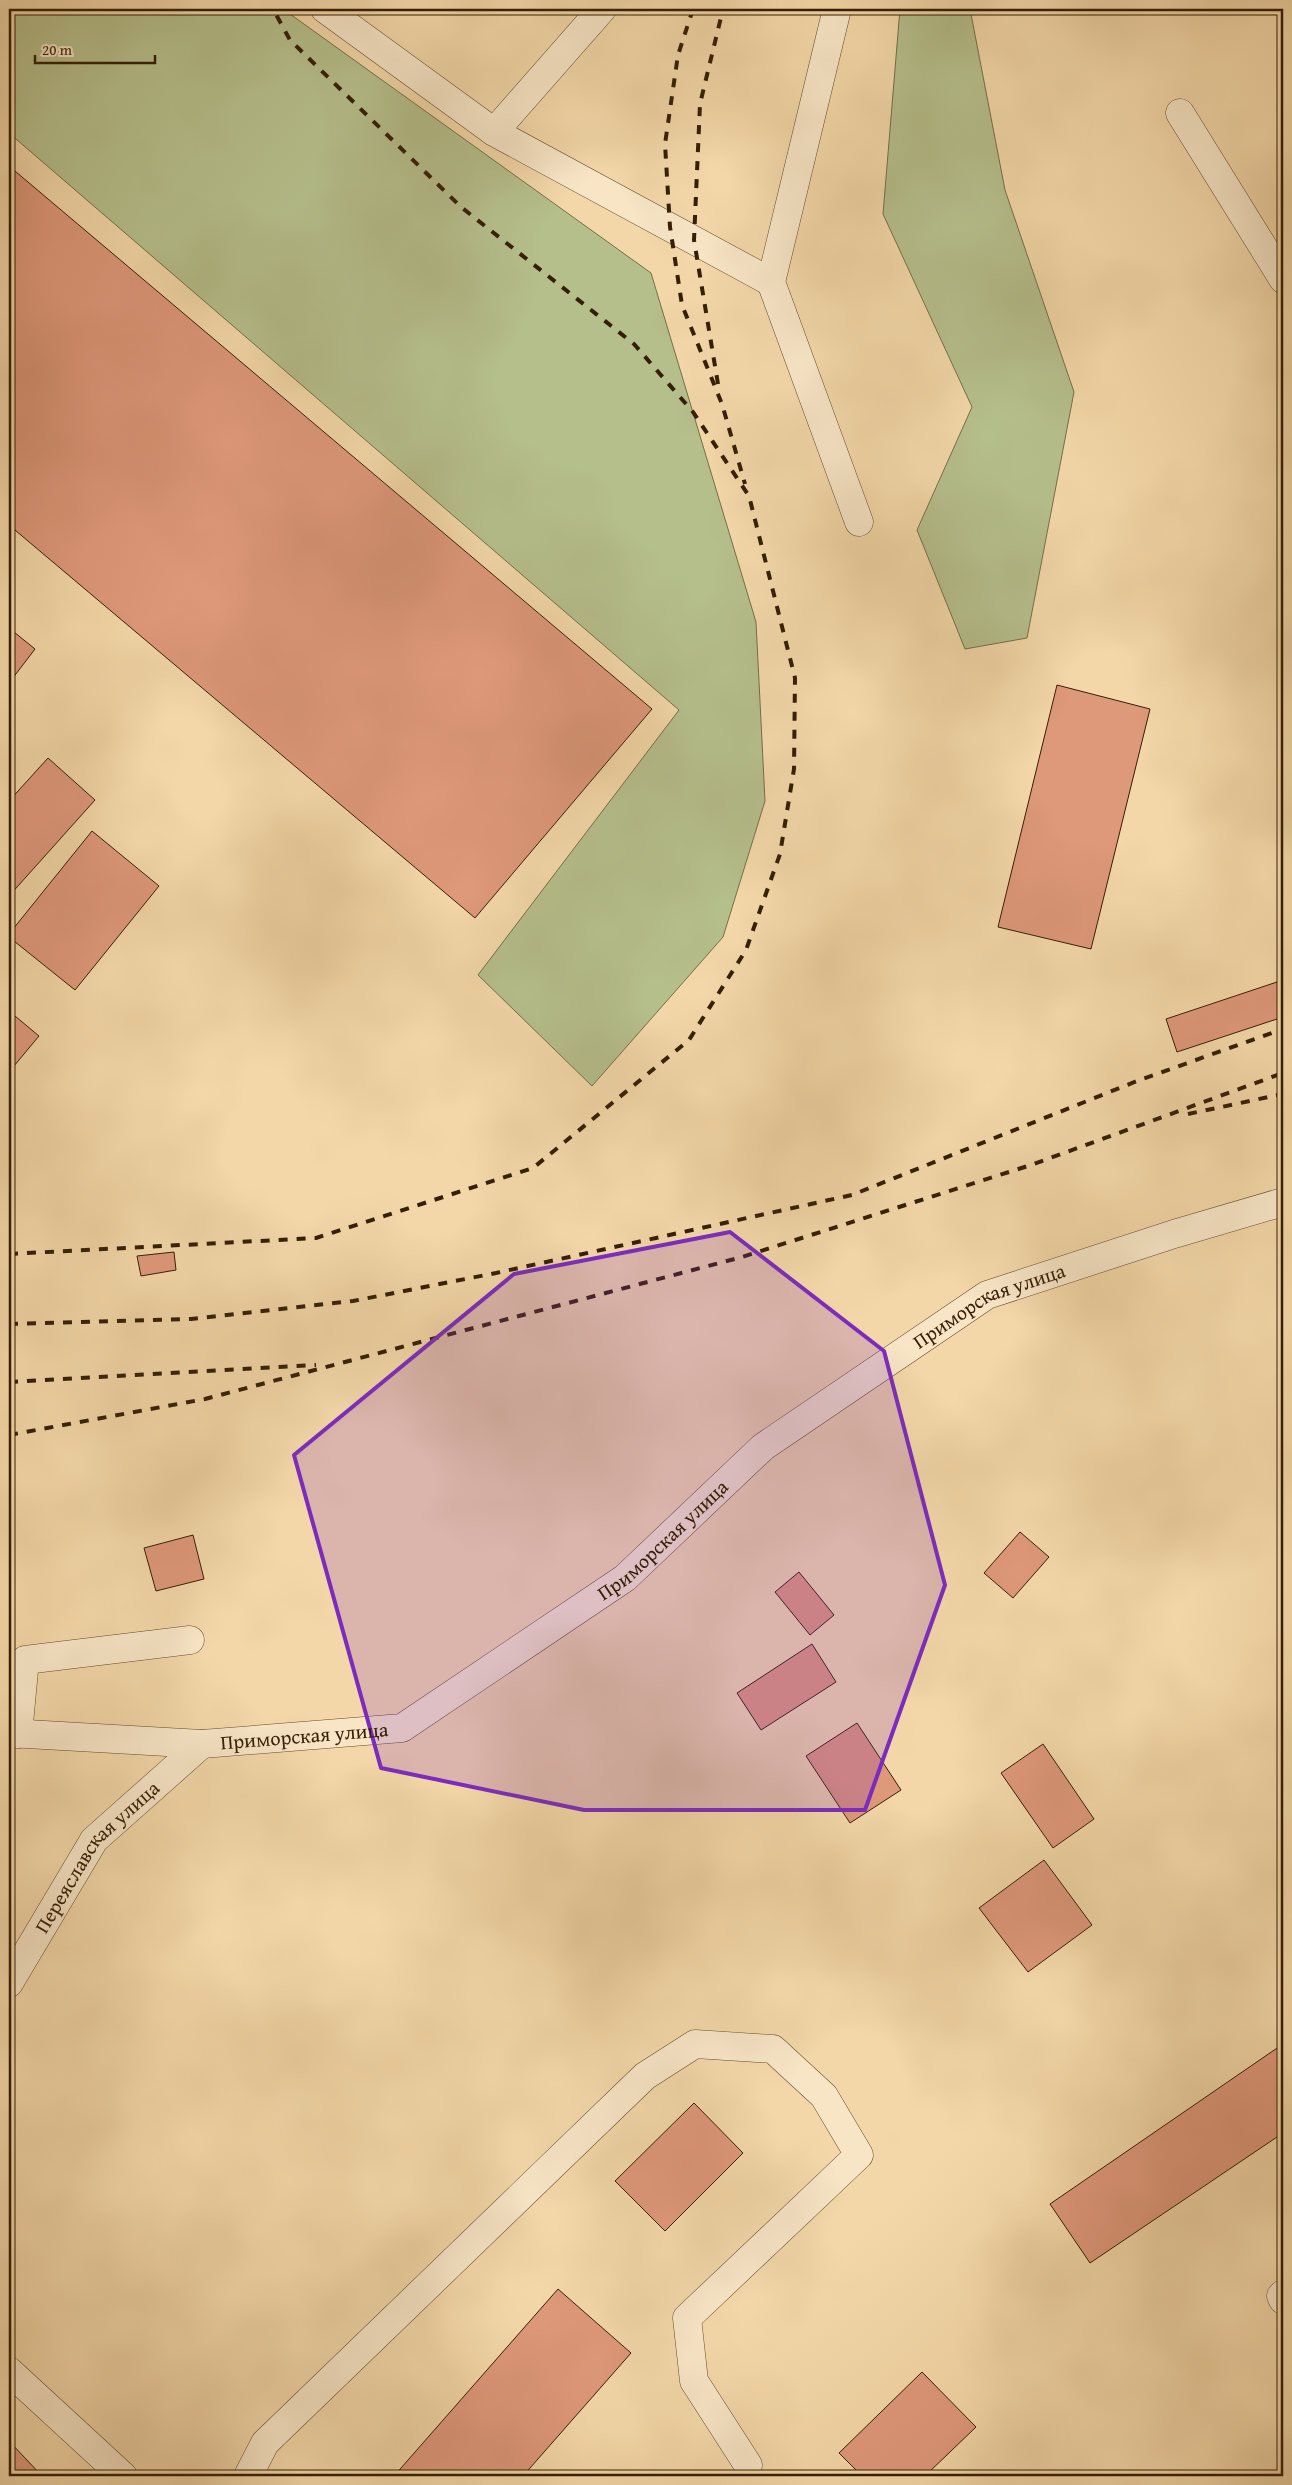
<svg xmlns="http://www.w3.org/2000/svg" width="1292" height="2485" font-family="'Gentium Book Plus',serif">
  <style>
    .green { fill: #b5bf8c; stroke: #756e48 }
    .building { fill: #de987a; stroke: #351e05 }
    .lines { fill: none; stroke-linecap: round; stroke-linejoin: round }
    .minor-casing { stroke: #644c2e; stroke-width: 29 }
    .minor { stroke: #f7e5c6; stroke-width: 28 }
    .rail { stroke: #351e05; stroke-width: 4; stroke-dasharray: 9 9; stroke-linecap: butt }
    .marked { fill: #7b2cbf; fill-opacity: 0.2; stroke: #7b2cbf; stroke-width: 4; stroke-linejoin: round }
    .labels { text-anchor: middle; stroke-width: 5; stroke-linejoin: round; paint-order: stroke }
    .street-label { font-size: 20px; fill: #351e05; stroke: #f7e5c6 }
  </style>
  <rect width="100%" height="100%" fill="#f3d7a8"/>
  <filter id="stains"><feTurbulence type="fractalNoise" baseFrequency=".004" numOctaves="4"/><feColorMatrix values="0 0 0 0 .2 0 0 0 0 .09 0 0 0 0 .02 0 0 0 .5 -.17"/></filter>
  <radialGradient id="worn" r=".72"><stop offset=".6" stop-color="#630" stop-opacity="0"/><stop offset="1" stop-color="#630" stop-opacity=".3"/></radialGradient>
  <g class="green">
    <polygon points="9,9 283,9 651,273 756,622 765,801 723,937 592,1086 478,975 679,710 9,133"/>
    <polygon points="900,9 970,9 1005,190 1074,392 1027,638 965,649 917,530 972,407 883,214"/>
  </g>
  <g class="building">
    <polygon points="9,166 652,709 475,918 9,525"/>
    <polygon points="9,628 35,649 9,683"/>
    <polygon points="1057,685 1150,709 1091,949 998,927"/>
    <polygon points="48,758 95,800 9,896 9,801"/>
    <polygon points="92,831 159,886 75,990 9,937 9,934"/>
    <polygon points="1283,980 1283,1017 1177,1052 1166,1019"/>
    <polygon points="9,1011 39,1036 9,1072"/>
    <polygon points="174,1252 176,1270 141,1276 137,1256"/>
    <polygon points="1020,1532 1049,1557 1013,1598 984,1573"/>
    <polygon points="193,1535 204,1579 156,1591 144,1548"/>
    <polygon points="799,1572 834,1615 810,1635 775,1592"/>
    <polygon points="812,1644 836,1682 761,1730 737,1693"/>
    <polygon points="857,1723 901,1790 850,1823 806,1756"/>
    <polygon points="1043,1744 1094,1819 1053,1848 1001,1773"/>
    <polygon points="1044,1860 1092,1925 1028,1972 979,1908"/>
    <polygon points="1283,2044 1283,2133 1090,2263 1050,2204"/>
    <polygon points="694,2103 743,2153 665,2231 615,2181"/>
    <polygon points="558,2289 631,2353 523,2476 394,2476"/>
    <polygon points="922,2372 976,2427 925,2476 862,2476 839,2453"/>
    <polygon points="9,2441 42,2476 9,2476"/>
  </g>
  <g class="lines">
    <g class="minor-casing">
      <g id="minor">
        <polyline points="325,9 494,132 602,9"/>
        <polyline points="837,9 771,282 859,522"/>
        <polyline points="1180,113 1283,279"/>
        <polyline points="494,132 771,282"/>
        <path id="s1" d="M 9,1733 L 202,1744 L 402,1728 L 625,1578 L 763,1447 L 987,1295 L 1174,1234 L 1283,1202"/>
        <polyline points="18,1734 25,1660 190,1640"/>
        <path id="s2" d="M 9,1983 L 94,1840 L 202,1744"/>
        <polyline points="1283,2294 1281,2296 1283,2300"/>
        <polyline points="9,2371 123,2476"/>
        <polyline points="248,2476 265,2443 645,2076 695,2044 773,2049 824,2096 859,2155 687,2318 694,2381 748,2465"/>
      </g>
    </g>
    <use href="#minor" class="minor"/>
    <g class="rail">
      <polyline points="693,9 678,55 665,144 670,227 682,305 722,404 745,484"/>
      <polyline points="718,384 694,240 700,104 723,9"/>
      <polyline points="1188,1114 1283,1094"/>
      <polyline points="9,1254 316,1238 533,1168 689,1040 746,950 780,854 794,769 795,678 749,496 693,412 634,344 461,207 290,40 273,9"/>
      <polyline points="9,1324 191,1319 353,1301 496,1273 852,1195 1137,1081 1283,1029"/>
      <polyline points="9,1382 316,1365"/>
      <polyline points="9,1435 205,1399 742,1257 1031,1165 1283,1073"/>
    </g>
  </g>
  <path class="marked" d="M 730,1232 L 884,1351 L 945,1585 L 865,1810 L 584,1810 L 381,1768 L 294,1455 L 514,1274 Z"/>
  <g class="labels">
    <g class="street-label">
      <text dy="7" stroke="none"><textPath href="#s1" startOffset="1121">Приморская улица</textPath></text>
      <text dy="7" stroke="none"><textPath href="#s1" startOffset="716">Приморская улица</textPath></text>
      <text dy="7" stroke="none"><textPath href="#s1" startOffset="296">Приморская улица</textPath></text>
      <text dy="7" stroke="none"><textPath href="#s2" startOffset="155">Переяславская улица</textPath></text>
    </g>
  </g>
  <rect width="1292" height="2485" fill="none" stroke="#f3d7a8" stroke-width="30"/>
  <rect x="10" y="10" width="1272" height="2465" fill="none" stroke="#351e05" stroke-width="2.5"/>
  <rect x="15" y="15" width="1262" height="2455" fill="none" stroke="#351e05"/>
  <path d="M35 55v8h120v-8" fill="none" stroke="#351e05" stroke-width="2.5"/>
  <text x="42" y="55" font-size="15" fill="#351e05" stroke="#f7e5c6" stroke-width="4" paint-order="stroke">20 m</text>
  <rect width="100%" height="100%" filter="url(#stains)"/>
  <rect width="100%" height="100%" fill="url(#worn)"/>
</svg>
